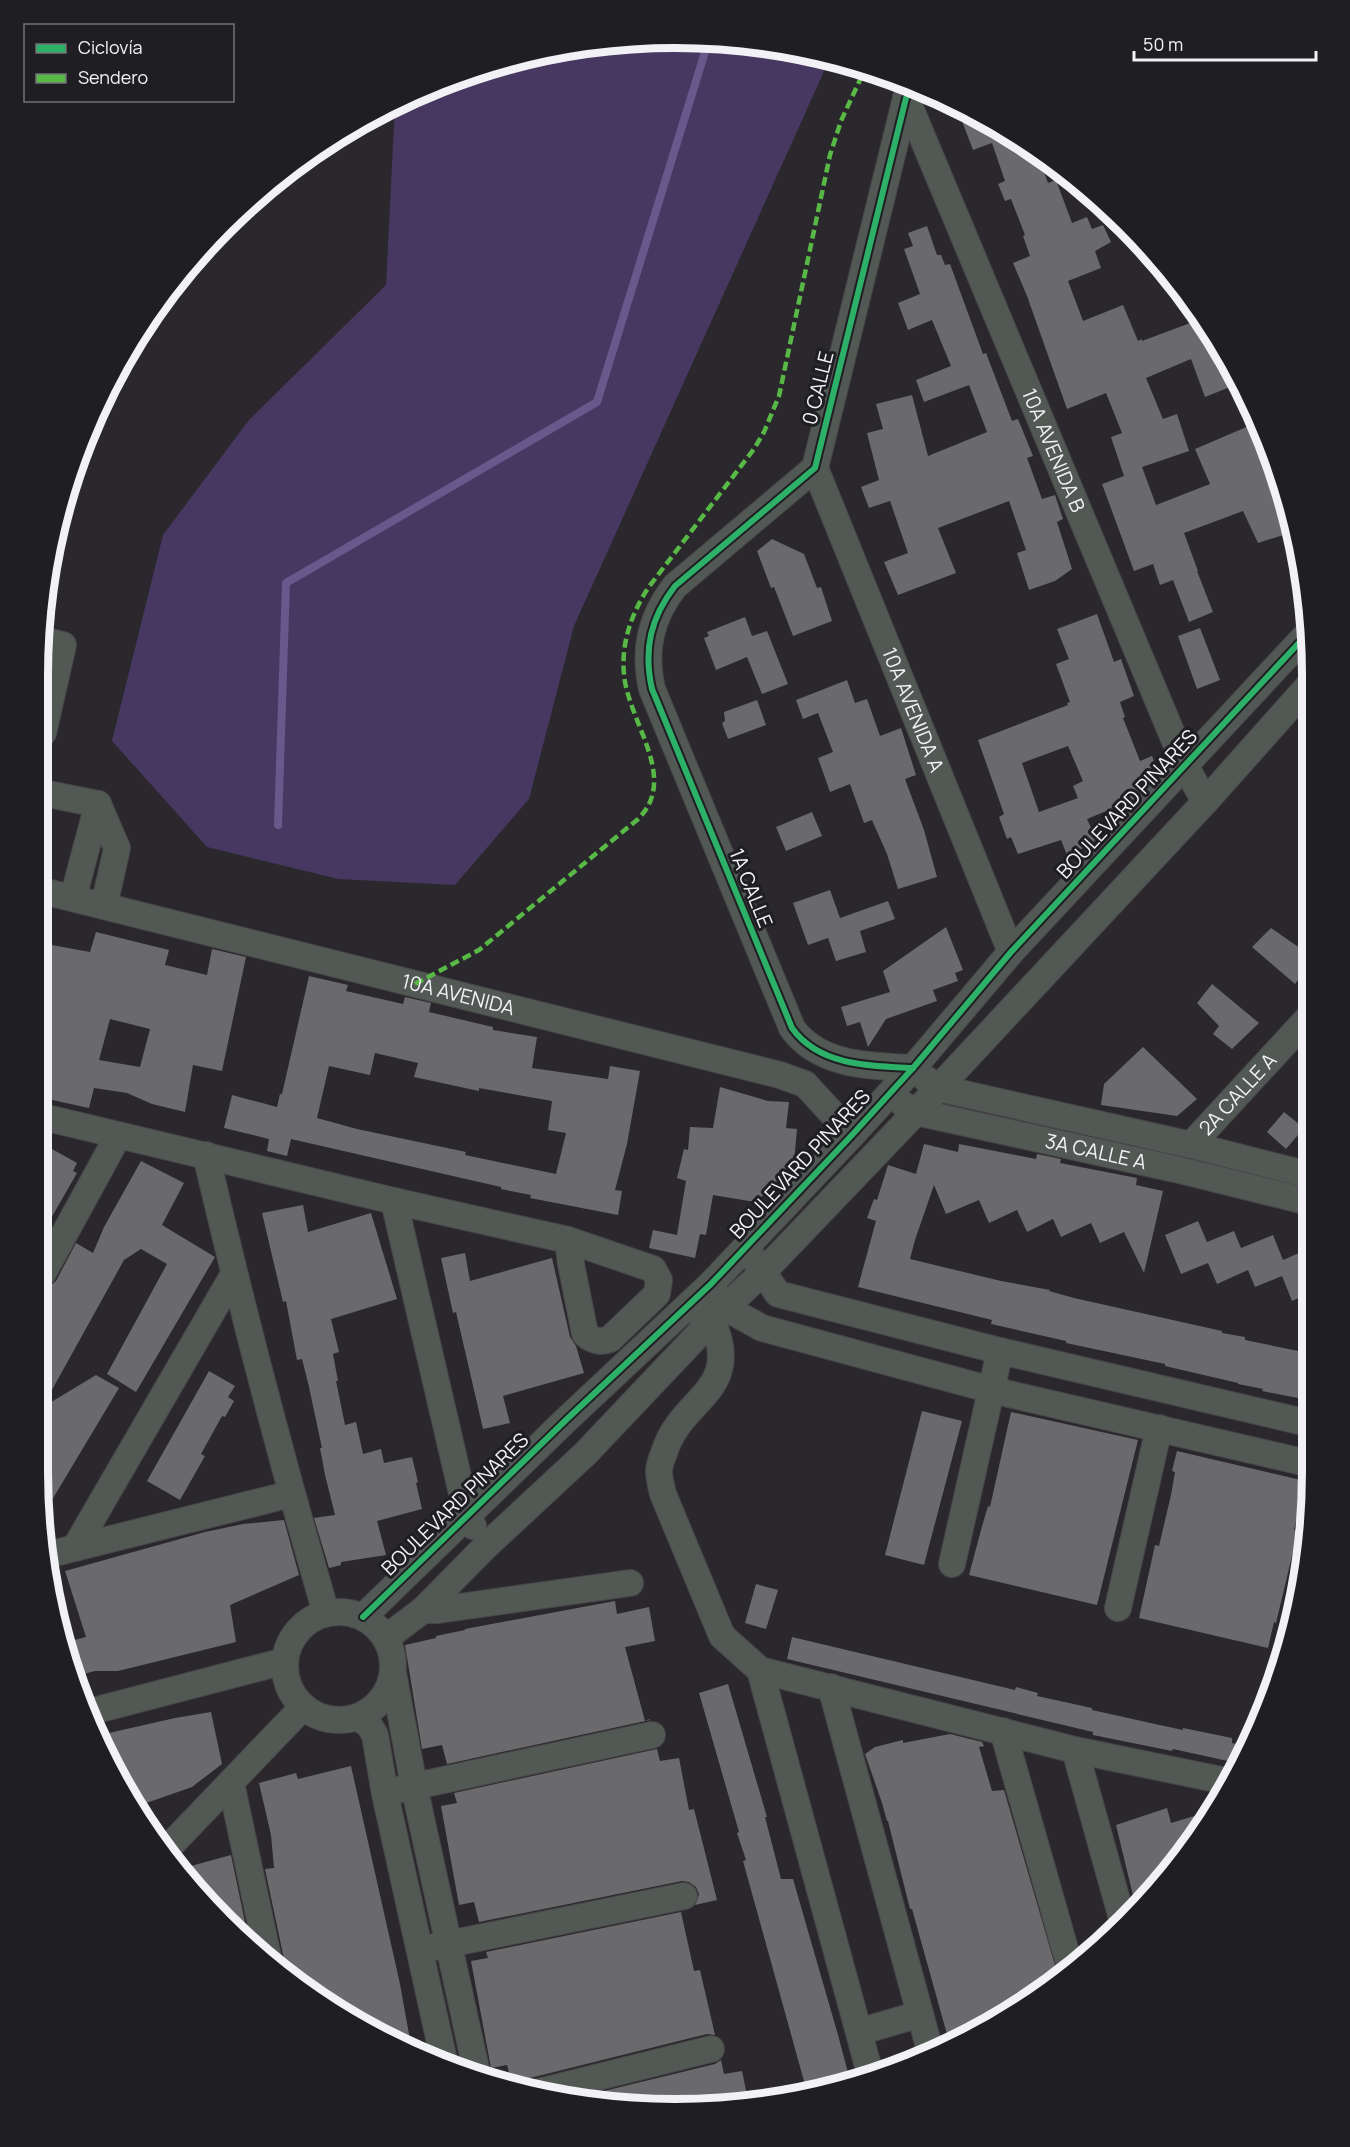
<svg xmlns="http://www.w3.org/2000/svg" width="1350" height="2147" font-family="Manrope,sans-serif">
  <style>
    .green { fill: #463861 }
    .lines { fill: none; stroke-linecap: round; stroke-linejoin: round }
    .stream { stroke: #69588c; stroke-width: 8 }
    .building { fill: #6a696c; fill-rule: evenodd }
    .minor-casing { stroke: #464547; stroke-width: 28 }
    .minor { stroke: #525854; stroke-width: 26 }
    .quiet { stroke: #58b947; stroke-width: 4.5; stroke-dasharray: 9 4.5; stroke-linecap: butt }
    .cycleway-casing { stroke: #1f1e23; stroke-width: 10 }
    .cycleway { stroke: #2db169; stroke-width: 6 }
    .labels { text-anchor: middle; stroke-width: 6; stroke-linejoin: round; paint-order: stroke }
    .street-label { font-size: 20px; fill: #f2f1f5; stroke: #1f1e23 }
    .rim { fill: none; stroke: #f2f1f5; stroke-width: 8 }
  </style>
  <rect width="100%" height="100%" fill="#2a282c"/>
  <polygon class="green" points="717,39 830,58 574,626 529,799 455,885 338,879 207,847 112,741 163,535 249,420 386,285 395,105 470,71 592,43"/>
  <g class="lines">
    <polyline class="stream" points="278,825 286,583 597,402 709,39"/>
  </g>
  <g class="building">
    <polygon points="976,115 1037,153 1048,183 1056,180 1072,223 1087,217 1092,229 1103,225 1111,242 1095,251 1101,268 1068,281 1083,321 1123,305 1138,341 1142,339 1142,341 1201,319 1240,383 1205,397 1191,359 1146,378 1163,419 1177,414 1189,451 1142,467 1156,505 1210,484 1195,449 1258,422 1291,510 1293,532 1258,543 1243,511 1184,533 1198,571 1197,571 1213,612 1189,622 1173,580 1160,585 1153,564 1134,571 1102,484 1124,476 1111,437 1122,433 1106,393 1067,409 1027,296 1013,263 1030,256 1023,236 1025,235 1011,199 1005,201 998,184 1005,181 992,143 973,150 962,121"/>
    <polygon points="927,226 937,255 941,255 945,265 950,264 983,354 986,353 1012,421 1018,419 1033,456 1027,458 1042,499 1055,495 1063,519 1057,522 1072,569 1055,581 1029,590 1017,553 1026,550 1009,501 938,528 956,573 898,595 884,562 908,553 890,501 869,508 861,487 879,480 867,433 883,429 876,404 912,395 928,456 987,432 969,385 924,402 916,380 951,366 932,320 908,330 898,303 920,294 904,249 913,246 908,233"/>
    <polygon points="772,539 804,554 817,588 821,587 832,621 793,636 774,587 771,588 757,551"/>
    <path d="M 1097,614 L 1114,662 L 1121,659 L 1134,696 L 1120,702 L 1125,717 L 1123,718 L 1140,761 L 1152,756 L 1158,772 L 1133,800 L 1087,819 L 1096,839 L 1090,845 L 1067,855 L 1061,840 L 1018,854 L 1011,837 L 1007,839 L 999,817 L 1004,814 L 978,740 L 1068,705 L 1067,703 L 1070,702 L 1056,664 L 1069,659 L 1057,629 ZM 1068,746 L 1083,781 L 1073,786 L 1078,798 L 1039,812 L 1022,763 Z"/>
    <polygon points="745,617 752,636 767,631 788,684 762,694 747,657 716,670 704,638 709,636 707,632"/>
    <polygon points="1200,628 1220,680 1197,689 1178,636"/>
    <polygon points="847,680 855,703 867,699 880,736 901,728 916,775 905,779 924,830 937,877 898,889 887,854 872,820 864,823 850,784 830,792 818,758 833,752 818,713 803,719 796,700"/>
    <polygon points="757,700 766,725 728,739 722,723 725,721 724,712"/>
    <polygon points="812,812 822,836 786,851 776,827"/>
    <polygon points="830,890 840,918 888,901 895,919 860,931 866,952 836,961 828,938 808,945 793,903"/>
    <polygon points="946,927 963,970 955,973 958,981 933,990 937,1001 886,1019 868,1047 860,1022 847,1026 841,1007 890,992 883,971"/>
    <polygon points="1271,928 1310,955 1310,965 1295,984 1252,947"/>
    <path d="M 96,932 L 169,950 L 165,965 L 207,975 L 212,949 L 246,957 L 222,1071 L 193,1065 L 185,1112 L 152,1104 L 127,1093 L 94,1088 L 89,1108 L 43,1098 L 43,995 L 52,945 L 90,952 ZM 110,1019 L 150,1029 L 140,1067 L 99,1060 Z"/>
    <path d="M 309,976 L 348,985 L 346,991 L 403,1004 L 405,997 L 431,1003 L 429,1012 L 493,1027 L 493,1030 L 537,1037 L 532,1068 L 608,1079 L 610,1066 L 640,1071 L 627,1144 L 615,1190 L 622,1191 L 618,1215 L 530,1198 L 531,1195 L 501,1189 L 501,1187 L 291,1139 L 287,1156 L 267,1151 L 269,1139 L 224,1128 L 232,1095 L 277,1107 L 280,1094 L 282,1094 ZM 375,1053 L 418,1063 L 414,1077 L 479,1091 L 479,1088 L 552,1101 L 548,1130 L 566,1133 L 556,1174 L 465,1155 L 466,1152 L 357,1129 L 317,1118 L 329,1066 L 370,1075 Z"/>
    <polygon points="1212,984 1259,1023 1232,1049 1213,1034 1219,1026 1197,1003"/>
    <polygon points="1143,1047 1197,1099 1177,1116 1101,1105 1104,1084"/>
    <polygon points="720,1087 768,1101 789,1102 786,1128 797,1129 794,1162 776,1181 779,1182 755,1202 713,1195 706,1235 700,1234 695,1258 649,1248 653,1230 677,1235 686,1181 677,1178 684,1149 688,1150 690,1127 713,1128"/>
    <polygon points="1284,1112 1304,1128 1286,1149 1267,1132"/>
    <polygon points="43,1144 77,1163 73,1171 77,1173 46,1227 50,1229 43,1242"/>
    <polygon points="924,1144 958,1152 959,1144 1036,1159 1037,1154 1061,1159 1060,1163 1137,1178 1136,1185 1163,1191 1144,1273 1124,1232 1100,1243 1091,1223 1061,1237 1053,1219 1027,1232 1017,1210 989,1223 979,1200 946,1214 934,1185 915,1240 910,1259 1001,1281 1050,1290 1049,1291 1074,1298 1222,1331 1222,1333 1245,1337 1245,1340 1308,1353 1308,1400 1262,1391 1263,1389 1238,1384 1238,1383 1165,1366 1165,1364 1066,1343 1066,1341 991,1324 992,1320 858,1287 876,1221 867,1218 874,1199 877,1200 888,1165 916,1174"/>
    <polygon points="141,1161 184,1183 162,1225 215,1257 136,1392 107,1374 167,1264 141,1249 124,1260 43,1406 43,1288 50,1286 56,1281 76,1243 93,1253 104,1227"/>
    <polygon points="303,1205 308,1232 371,1213 397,1299 331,1319 339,1352 333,1354 338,1381 336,1381 345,1425 356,1422 363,1454 381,1449 384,1463 412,1457 418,1482 416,1483 422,1509 377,1521 386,1555 341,1562 341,1565 329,1568 314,1518 335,1515 325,1475 320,1448 322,1448 309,1387 302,1359 297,1360 286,1301 283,1302 262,1213"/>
    <polygon points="1198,1221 1207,1242 1234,1231 1241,1248 1273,1235 1283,1260 1308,1249 1308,1294 1292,1301 1282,1276 1255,1287 1248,1270 1217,1284 1208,1263 1181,1274 1165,1235"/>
    <polygon points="465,1253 470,1281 552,1258 570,1337 576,1346 584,1373 503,1396 510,1423 483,1429 456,1312 453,1313 441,1258"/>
    <polygon points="209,1371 235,1386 228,1397 234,1401 225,1417 222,1416 201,1454 205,1456 180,1500 147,1481"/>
    <polygon points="96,1375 119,1388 43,1515 43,1407"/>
    <polygon points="922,1411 962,1421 924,1565 885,1555"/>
    <polygon points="1011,1412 1138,1440 1097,1605 969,1575 981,1530 988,1506 990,1507"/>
    <polygon points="1177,1451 1305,1481 1294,1530 1298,1531 1276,1623 1274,1622 1268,1648 1139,1618 1155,1545 1159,1546 1171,1495 1175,1472 1172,1471"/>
    <polygon points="284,1520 299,1575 230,1605 236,1642 118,1671 95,1671 72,1677 63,1643 86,1637 65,1571 205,1532 243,1524"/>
    <polygon points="756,1584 778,1590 766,1629 745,1623"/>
    <polygon points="615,1601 617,1614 649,1607 655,1641 625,1647 645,1721 650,1719 650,1720 447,1764 442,1745 422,1749 405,1645 436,1638 436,1636 465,1630 465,1629"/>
    <polygon points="792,1637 1015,1690 1016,1687 1038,1693 1037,1696 1092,1708 1092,1710 1155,1724 1183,1730 1183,1728 1232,1738 1232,1743 1246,1746 1237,1763 1173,1749 1172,1751 1093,1735 1093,1732 787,1659"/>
    <polygon points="728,1684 767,1817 765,1817 781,1879 793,1879 838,2035 851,2084 840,2088 807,2092 743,1861 746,1860 737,1833 739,1832 699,1693"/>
    <polygon points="211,1712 222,1764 192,1787 135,1807 100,1735 175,1718"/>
    <polygon points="950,1734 982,1742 984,1746 979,1747 992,1791 1004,1790 1059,1979 1029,2002 950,2045 912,1909 910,1909 888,1821 887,1821 882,1803 865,1754 875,1747 903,1740 903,1743"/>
    <polygon points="657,1749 660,1761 679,1758 689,1810 694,1809 717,1900 695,1905 699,1894 696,1887 689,1882 682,1881 479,1922 474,1902 459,1905 441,1806 457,1803 454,1793"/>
    <polygon points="351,1766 400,1984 412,2051 393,2044 280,1972 283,1966 284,1959 265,1869 274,1868 271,1835 259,1783 296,1773 298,1779"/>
    <polygon points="1167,1808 1171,1823 1208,1812 1181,1860 1136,1908 1116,1825"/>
    <polygon points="231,1855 250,1946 224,1923 180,1869"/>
    <polygon points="681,1912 694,1971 700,1970 715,2035 707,2034 530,2078 523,2083 520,2089 513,2087 507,2065 491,2068 471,1961 488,1958 486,1952"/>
    <polygon points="721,2060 724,2074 742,2071 748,2100 675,2109 571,2099 715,2064"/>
  </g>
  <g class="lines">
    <g class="minor-casing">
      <g id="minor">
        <path id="s1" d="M 906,98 L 1185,765 L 1205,802"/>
        <path id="s2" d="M 815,468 L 1011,952"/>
        <polyline points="43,640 63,645 43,733"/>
        <polyline points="43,793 98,804"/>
        <polyline points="98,804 117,848 104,906"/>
        <path id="s3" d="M 43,891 L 780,1075 L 805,1084 L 852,1135"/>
        <polyline points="73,898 98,804"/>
        <path d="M 913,1068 C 870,1066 819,1066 792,1028 L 652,689 C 643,649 651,617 675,586 L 815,468 L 906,98 L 913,87"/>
        <polyline points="926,1079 938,1088 1191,1145 1309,1175"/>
        <path id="s4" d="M 904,1105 L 916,1112 L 1175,1169 L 1309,1202"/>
        <path d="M 43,1117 L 394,1201 L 568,1240 L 653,1269 L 659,1280 L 657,1294 L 610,1339 C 600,1343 593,1341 585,1334 L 571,1264 L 568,1240"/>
        <path id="s5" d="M 1191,1145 L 1309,1017"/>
        <path d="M 206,1155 C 242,1309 282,1462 326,1613"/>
        <polyline points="394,1201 467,1515 473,1526"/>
        <polyline points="754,1259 778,1294 1000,1351 1308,1423"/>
        <polyline points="43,1273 118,1136"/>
        <polyline points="717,1295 724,1307 762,1328 992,1390 1307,1463"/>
        <path d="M 699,1314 L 712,1320 C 744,1393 681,1396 664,1453 C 662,1458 659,1465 659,1471 C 659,1478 661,1486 663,1494 L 722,1636 L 760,1670 L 1075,1750 L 1226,1781"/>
        <polyline points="75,1548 234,1274"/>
        <polyline points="43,1556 291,1494"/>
        <polyline points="952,1564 1000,1351"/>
        <polyline points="1118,1608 1159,1428"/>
        <polyline points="423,1610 438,1610 630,1583"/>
        <circle cx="339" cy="1666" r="54"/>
        <polyline points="363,1617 567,1419 711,1284 852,1135 913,1068 1011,952 1311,630"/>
        <polyline points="386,1638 423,1610 485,1547 585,1454 712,1320 762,1273 916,1112 1205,802 1311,683"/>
        <polyline points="760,1670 871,2077"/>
        <polyline points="393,1673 414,1786 478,2078"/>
        <polyline points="831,1687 931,2054"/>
        <polyline points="89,1712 285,1661"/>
        <polyline points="358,1717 369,1725 375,1735 385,1794 445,2065"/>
        <polyline points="1003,1731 1071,1970"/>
        <polyline points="1075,1750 1123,1922"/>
        <polyline points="231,1783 269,1962"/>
        <polyline points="397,1790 652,1735"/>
        <polyline points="165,1851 303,1707"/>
        <polyline points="434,1947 684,1896"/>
        <polyline points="859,2032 920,2014"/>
        <polyline points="534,2093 711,2049"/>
      </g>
    </g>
    <use href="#minor" class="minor"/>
    <path class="quiet" d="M 415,984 L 479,950 L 637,820 C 680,779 629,724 624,675 C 621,643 631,615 648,588 L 754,449 L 764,432 L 779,396 L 830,155 L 841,121 L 865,69"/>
    <g class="cycleway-casing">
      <g id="cycleway">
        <path d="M 913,1068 C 870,1066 819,1066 792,1028 L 652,689 C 643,649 651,617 675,586 L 815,468 L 906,98 L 913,87"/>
        <polyline points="363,1617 567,1419 711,1284 852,1135 913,1068 1011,952 1311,630"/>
      </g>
    </g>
    <use href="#cycleway" class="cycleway"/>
  </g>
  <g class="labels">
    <g class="street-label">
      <text transform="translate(818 388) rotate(-76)" y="7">0 CALLE</text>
      <text dy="7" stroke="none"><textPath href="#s1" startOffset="382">10A AVENIDA B</textPath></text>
      <text dy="7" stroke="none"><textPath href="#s2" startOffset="261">10A AVENIDA A</textPath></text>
      <text transform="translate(1127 804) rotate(-47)" y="7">BOULEVARD PINARES</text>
      <text transform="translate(751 888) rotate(68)" y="7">1A CALLE</text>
      <text dy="7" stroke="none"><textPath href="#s3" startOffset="428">10A AVENIDA</textPath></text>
      <text dy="7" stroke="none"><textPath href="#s5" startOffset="69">2A CALLE A</textPath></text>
      <text dy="7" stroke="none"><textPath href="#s4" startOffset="198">3A CALLE A</textPath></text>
      <text transform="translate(800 1164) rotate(-47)" y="7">BOULEVARD PINARES</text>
      <text transform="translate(455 1504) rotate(-44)" y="7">BOULEVARD PINARES</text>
    </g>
  </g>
  <path d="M0 0H1350V2147H0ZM675 48H675A627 627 0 0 1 1302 675V1472A627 627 0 0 1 675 2099H675A627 627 0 0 1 48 1472V675A627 627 0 0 1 675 48Z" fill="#1f1e23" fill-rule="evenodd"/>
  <path class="rim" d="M675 48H675A627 627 0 0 1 1302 675V1472A627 627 0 0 1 675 2099H675A627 627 0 0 1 48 1472V675A627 627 0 0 1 675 48Z"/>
  <rect x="24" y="24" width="210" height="78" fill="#1f1e23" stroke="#737277" stroke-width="1.5"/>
  <rect x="36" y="44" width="30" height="9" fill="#2db169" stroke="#737277" stroke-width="1.5"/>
  <text x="78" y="54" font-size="18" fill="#f2f1f5">Ciclovía</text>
  <rect x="36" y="74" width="30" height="9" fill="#58b947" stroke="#737277" stroke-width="1.5"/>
  <text x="78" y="84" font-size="18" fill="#f2f1f5">Sendero</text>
  <path d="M1134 51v9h182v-9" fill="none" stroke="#f2f1f5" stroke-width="3"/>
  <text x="1143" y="51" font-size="18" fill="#f2f1f5" stroke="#1f1e23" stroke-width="4.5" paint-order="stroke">50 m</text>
</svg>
